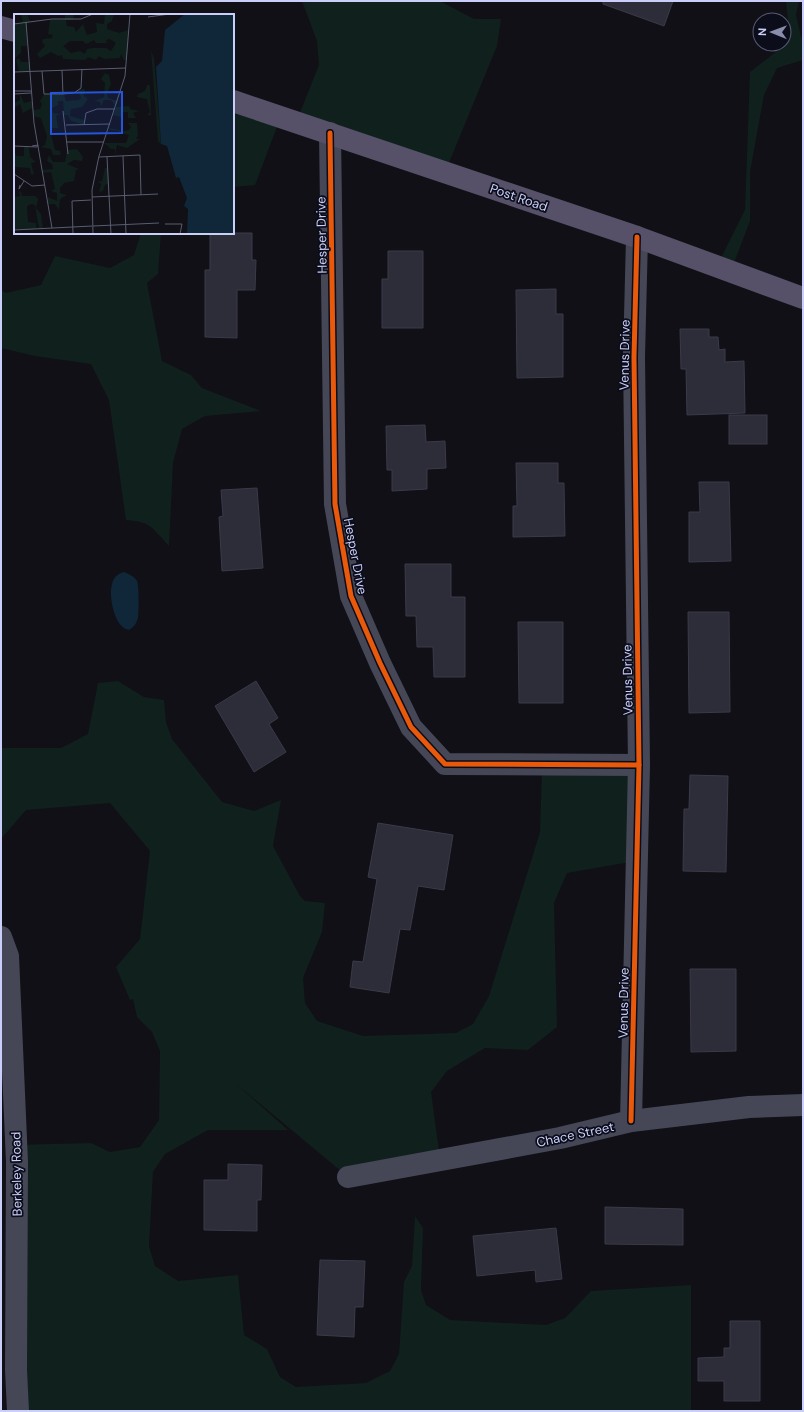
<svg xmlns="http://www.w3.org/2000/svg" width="804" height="1412" font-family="'DM Sans',sans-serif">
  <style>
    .green { fill: #10201d }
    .water { fill: #0f2738 }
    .building { fill: #2c2d39; stroke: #3a3a4a }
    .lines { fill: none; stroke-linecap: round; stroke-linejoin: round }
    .minor { stroke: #454756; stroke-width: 22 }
    .primary { stroke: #565169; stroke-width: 22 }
    .cycleway-casing { stroke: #0c0d1a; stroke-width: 8 }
    .cycleway { stroke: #e8590c; stroke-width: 5 }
    .labels { text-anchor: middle; stroke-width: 3.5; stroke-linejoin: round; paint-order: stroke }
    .street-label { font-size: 13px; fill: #cacffa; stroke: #0c0d1a }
    .inset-road { fill: none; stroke: #5a5c71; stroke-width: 1 }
    .view { fill: #2654da; fill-opacity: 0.15; stroke: #2654da; stroke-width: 2 }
    .inset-edge { fill: none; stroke: #cacffa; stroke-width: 2 }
  </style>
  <rect width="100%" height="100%" fill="#101016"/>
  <g class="green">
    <polygon points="302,1 440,1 474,19 501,19 497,46 448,165 297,120 319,65 317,41"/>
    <polygon points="786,1 799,1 796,15 803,45 803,60 777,68 764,95 750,172 750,221 731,271 720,260 745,210 750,72 777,51 780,44 784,44 784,33 788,21"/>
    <polygon points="233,107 278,124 255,185 233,187"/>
    <path d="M 141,233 L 161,233 L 158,274 L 147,283 L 162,361 L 191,375 L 202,388 L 261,411 L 205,416 L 182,429 L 173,463 L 169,546 C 152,528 152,522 126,520 L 109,400 L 91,364 L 35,356 L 1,348 L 1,290 L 6,293 L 41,285 L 55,256 L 110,268 L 134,255 Z"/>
    <polygon points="118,681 144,697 164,700 166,722 172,739 222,802 254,811 281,800 273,846 300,896 305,901 325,903 322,932 303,978 305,1003 317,1021 363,1036 456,1033 473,1024 489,996 540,832 542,770 636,770 636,861 567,873 554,903 557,1027 528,1050 485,1048 447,1071 431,1092 440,1158 348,1177 235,1083 288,1130 208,1130 165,1154 153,1172 149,1246 155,1266 178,1281 238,1275 244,1335 267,1349 280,1377 296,1387 366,1383 390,1371 399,1354 404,1282 412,1266 415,1216 423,1228 421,1290 426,1305 450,1320 546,1325 565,1318 591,1291 691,1285 691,1411 18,1411 12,1145 91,1143 110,1152 140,1147 159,1120 160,1051 152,1032 137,1017 133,999 130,1000 116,967 140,939 150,851 110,803 26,810 1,839 1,748 61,748 88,734 98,683"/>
  </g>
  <path class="water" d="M 124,572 C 129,574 134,576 137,581 C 139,584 139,614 138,618 C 136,624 134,627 129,630 C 127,629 124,629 123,627 C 113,620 107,590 114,579 C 116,575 120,573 124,572 Z"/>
  <g class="building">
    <polygon points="603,1 673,1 664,26 603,4"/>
    <polygon points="210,233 252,233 252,260 256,260 255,290 237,290 237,338 205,337 205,270 210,270"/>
    <polygon points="388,251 423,251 423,328 382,328 382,279 388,279"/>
    <polygon points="556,289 556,314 563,314 563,377 517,378 516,290"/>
    <polygon points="680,329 709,329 709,337 718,337 719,350 725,349 725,362 744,361 745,413 687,415 686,369 681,369"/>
    <rect x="729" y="415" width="38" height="29"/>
    <polygon points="425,425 426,442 445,441 446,468 427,469 427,489 392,491 392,470 387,470 386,426"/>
    <polygon points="516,463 558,463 558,483 564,483 565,536 513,537 513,506 517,506"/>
    <polygon points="699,482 729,482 731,561 689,562 689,512 700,512"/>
    <polygon points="257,488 263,568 222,571 219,517 223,516 221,490"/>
    <polygon points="405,564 451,564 451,597 465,597 465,677 434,677 433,647 417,647 416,616 406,616"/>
    <polygon points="688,612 729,612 730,712 689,713"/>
    <polygon points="518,622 563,622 563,703 519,703"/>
    <polygon points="256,681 278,718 269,724 286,752 254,772 215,706"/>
    <polygon points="690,775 728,776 726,872 683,871 684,809 689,809"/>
    <polygon points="378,823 453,835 444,890 418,886 410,930 400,929 389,993 350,987 353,961 363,962 377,879 368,877"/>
    <polygon points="690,969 736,969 736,1051 691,1052"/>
    <polygon points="228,1164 262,1165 261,1200 257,1200 257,1231 204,1230 204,1180 228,1180"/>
    <polygon points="605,1207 683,1209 683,1245 605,1244"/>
    <polygon points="556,1228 562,1279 536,1282 535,1270 477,1276 473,1236"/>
    <polygon points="320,1260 365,1261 363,1307 355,1307 354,1337 317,1335"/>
    <polygon points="730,1321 760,1321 760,1401 724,1401 724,1381 698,1381 698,1358 724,1357 724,1348 730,1348"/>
  </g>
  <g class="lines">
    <g class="minor">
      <polyline points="330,133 335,504 351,596 380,663 411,727 445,764 639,765"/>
      <polyline points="1,937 8,956 17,1162 16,1370 18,1411"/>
      <polyline points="631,1121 639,765 634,357 637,237"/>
      <polyline points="348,1177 560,1138 631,1121 749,1107 803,1105"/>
    </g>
    <g class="primary">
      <polyline points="1,27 15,31"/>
      <polyline points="233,101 637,237 803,298"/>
    </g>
    <g class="cycleway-casing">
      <g id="cycleway">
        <polyline points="330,133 335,504 351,596 380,663 411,727 445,764 639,765"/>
        <polyline points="631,1121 639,765 634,357 637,237"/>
      </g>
    </g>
    <use href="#cycleway" class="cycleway"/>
  </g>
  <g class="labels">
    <g class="street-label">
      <text transform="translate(519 197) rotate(19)" y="5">Post Road</text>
      <text transform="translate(321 235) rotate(-91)" y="5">Hesper Drive</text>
      <text transform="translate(624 355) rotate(-89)" y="5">Venus Drive</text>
      <text transform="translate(356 556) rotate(79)" y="5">Hesper Drive</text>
      <text transform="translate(627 680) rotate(-91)" y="5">Venus Drive</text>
      <text transform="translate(623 1003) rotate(-89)" y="5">Venus Drive</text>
      <text transform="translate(575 1134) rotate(-12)" y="5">Chace Street</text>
      <text transform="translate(16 1174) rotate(-91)" y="5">Berkeley Road</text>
    </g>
  </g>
  <g transform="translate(14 14)">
    <rect width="220" height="220" fill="#101016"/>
    <path d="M 13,0 L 16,7 L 13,8 L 13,32 L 7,32 L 7,39 L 0,45 L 0,10 L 9,8 L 7,1 ZM 51,0 L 60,1 L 59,6 L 52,6 L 53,12 L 60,13 L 62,18 L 69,10 L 73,21 L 83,18 L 82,9 L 90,10 L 91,0 L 100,0 L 98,7 L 93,10 L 93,15 L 105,19 L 114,16 L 113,46 L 110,46 L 107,40 L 106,44 L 90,45 L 85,42 L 82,46 L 74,43 L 71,46 L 49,45 L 48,41 L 44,42 L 37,38 L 26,44 L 23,40 L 31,32 L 28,28 L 29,25 L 38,24 L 39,21 L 34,20 L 36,6 L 51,6 ZM 96,25 L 102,29 L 97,37 L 92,34 L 79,34 L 73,35 L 71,40 L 66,37 L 57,39 L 49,32 L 56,27 L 69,27 L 72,30 L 80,26 L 82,29 L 93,29 L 92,26 ZM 137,37 L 140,44 L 147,130 L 144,127 ZM 5,44 L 7,48 L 15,48 L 16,57 L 5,57 L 2,46 ZM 91,59 L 95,61 L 97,70 L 93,79 L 94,84 L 104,87 L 102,92 L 97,86 L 90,86 L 87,92 L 86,88 L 80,87 L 90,83 L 91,69 L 87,65 ZM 133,71 L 136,71 L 137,101 L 133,101 L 136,98 L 133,85 L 123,83 L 124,80 L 131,77 ZM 66,75 L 71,75 L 70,82 L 74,85 L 68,93 L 57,95 L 56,102 L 70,106 L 70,111 L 57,107 L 54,101 L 50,101 L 49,87 L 44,87 L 44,91 L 38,94 L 39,99 L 47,100 L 42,102 L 44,114 L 37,114 L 36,117 L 41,136 L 46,137 L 47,141 L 39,141 L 37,135 L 26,133 L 31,131 L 33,122 L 27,104 L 19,102 L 19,96 L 26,95 L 28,90 L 26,87 L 30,80 L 50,80 L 52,87 L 65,86 L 67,84 L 64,77 ZM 6,80 L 10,89 L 18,87 L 18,94 L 9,99 L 6,90 L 0,94 L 0,89 L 6,86 ZM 115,92 L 116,95 L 125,97 L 119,99 L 122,104 L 114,104 L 114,98 L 109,98 L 107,103 L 99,101 L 102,93 ZM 114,109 L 123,109 L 124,121 L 122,125 L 126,125 L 113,134 L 103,131 L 101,142 L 101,135 L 97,135 L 90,129 L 112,129 L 115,121 L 106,119 L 104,117 L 97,116 L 95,114 L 105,116 L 107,118 L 115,116 L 117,113 ZM 10,133 L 15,133 L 16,143 L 22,148 L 17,149 L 20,160 L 17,161 L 16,154 L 1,153 L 0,150 L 0,137 L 3,142 L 10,142 ZM 63,135 L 69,143 L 68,147 L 60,146 L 53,150 L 65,155 L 62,156 L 60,167 L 50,169 L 46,174 L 46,179 L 53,181 L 46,185 L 45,196 L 41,190 L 34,190 L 34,183 L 43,187 L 43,179 L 37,177 L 41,175 L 37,158 L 29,159 L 28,156 L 39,155 L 38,150 L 33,147 L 35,141 L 39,148 L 51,148 L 53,136 ZM 91,154 L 94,154 L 94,170 L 91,171 L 89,177 L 85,178 L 87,170 L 84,168 L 88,167 ZM 5,177 L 7,178 L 8,182 L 21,182 L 24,185 L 22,194 L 27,200 L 29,215 L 25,215 L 21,191 L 17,190 L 13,192 L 14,208 L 22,209 L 22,215 L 0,216 L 0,183 L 6,182 Z" fill="#10201d" fill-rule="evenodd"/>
    <path d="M 171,0 L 220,0 L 220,220 L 173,220 L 174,195 L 170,192 L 173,184 L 165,163 L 162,164 L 153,132 L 147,130 L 142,53 L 148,47 L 151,16 Z" fill="#0f2738"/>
    <path class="inset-road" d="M 134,3 L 156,0M 12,8 L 20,109 L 38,214M 0,10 L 38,5 L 67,5 L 79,0M 48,56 L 49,80M 28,57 L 30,80 L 49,80 L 60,79 L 67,74 L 68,55M 0,58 L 112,54M 0,77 L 17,77M 0,80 L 17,79M 49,97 L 54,140M 52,111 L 96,110M 70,111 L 72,99 L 83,95 L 101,95M 53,128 L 90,128M 0,132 L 23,133 L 24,131 L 18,132M 109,142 L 112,220M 85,143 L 126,141 L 127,181M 93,143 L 97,220M 0,160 L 18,172 L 31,171M 6,171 L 5,175 L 10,167M 78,183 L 144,180M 151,210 L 168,210 L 166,220M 79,212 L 145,209M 0,216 L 78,212M 59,220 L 58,187 L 77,186M 79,220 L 78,176 L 85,142 L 111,62 L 116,0"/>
    <path class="view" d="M 108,78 L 108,119 L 37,120 L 37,79 Z"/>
    <rect width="220" height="220" class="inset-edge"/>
  </g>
  <rect width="804" height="1412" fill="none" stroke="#cacffa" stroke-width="4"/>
  <g transform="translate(772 32) rotate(271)"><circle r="19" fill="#0c0d1a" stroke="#585b74"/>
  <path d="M0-3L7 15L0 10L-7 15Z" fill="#898caa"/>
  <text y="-6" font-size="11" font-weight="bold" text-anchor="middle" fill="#cacffa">N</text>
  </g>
</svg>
